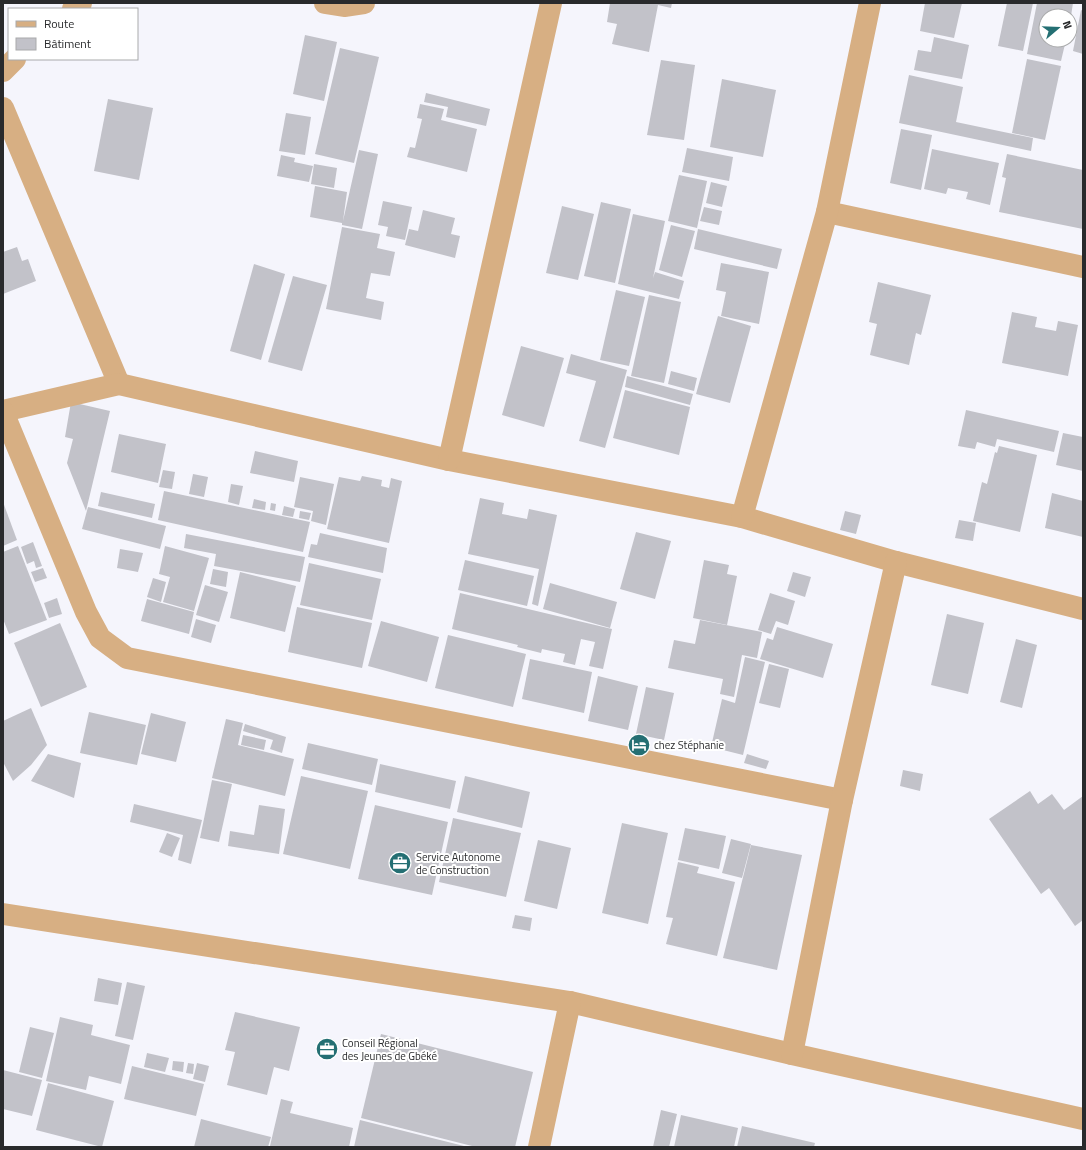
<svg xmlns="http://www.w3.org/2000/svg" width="1086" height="1150" font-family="'Titillium Web',sans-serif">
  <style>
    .building { fill: #c2c2c9 }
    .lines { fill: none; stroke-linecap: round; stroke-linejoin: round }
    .minor { stroke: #d7af83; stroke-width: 22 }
    .labels { text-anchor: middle; stroke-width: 4; stroke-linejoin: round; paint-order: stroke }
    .poi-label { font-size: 11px; fill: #292a2c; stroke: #fff; text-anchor: start }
  </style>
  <rect width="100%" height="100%" fill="#f5f5fc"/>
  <g class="building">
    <polygon points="610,3 672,3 671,8 658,5 649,52 612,44 617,24 607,22"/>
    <polygon points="925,3 962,3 954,38 920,31"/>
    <polygon points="1007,3 1033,3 1023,51 998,46"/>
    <polygon points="1037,3 1073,3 1071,16 1046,16 1046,40 1066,40 1061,61 1027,54"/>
    <polygon points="1081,10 1083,11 1083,54 1073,51"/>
    <polygon points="305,35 337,42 324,101 293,94"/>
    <polygon points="934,37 969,45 962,79 914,70 918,50 931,52"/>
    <polygon points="340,48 379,57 354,163 315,154"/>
    <polygon points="1027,59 1061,66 1045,140 1012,133"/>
    <polygon points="661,60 695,65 684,140 647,135"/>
    <polygon points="909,75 963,87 956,122 1033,138 1031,151 899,123"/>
    <polygon points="722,79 776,90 763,157 710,147"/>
    <polygon points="426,93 490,109 486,126 446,117 448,107 424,102"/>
    <polygon points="108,99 153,108 139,180 94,171"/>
    <polygon points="420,104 444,109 441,120 477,129 467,172 407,157 410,147 415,148 422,119 417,118"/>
    <polygon points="286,113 311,117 305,155 279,151"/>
    <polygon points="901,129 932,135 921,190 890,183"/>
    <polygon points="687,148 733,157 729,181 682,172"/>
    <polygon points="932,149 999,163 990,205 966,199 968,192 948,188 946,194 924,189"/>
    <polygon points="359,150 378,154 362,229 342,225 342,223 310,217 315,186 347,192 343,221"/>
    <polygon points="1007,154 1083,170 1083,229 999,212 1006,178 1002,177"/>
    <polygon points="281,155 295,158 294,162 313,166 309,182 277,176"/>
    <polygon points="314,164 337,168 334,188 311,184"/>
    <polygon points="679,175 707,181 697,228 668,221"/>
    <polygon points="711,182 727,186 722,207 706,203"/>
    <polygon points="383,201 412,207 405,240 386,236 388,227 378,225"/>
    <polygon points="601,202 631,209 615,283 584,276"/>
    <polygon points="562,206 594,214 578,280 546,273"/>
    <polygon points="704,207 722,211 719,225 700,221"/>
    <polygon points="423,210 455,218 451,234 460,236 455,258 405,245 409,229 418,231"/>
    <polygon points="633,214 665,221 653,278 655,272 684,281 679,299 618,284"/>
    <polygon points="671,225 695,231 682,277 659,270"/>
    <polygon points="342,227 380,234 377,248 395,252 390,276 371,273 366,298 384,302 381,320 326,309"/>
    <polygon points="698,229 782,249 777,269 694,249"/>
    <polygon points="17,247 22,261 28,259 36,281 3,294 3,252"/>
    <polygon points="721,263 769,272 759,324 721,316 726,292 716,290"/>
    <polygon points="254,264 285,274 261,360 230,351"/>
    <polygon points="293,276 327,285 302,371 268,362"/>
    <polygon points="878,282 931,295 921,335 916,333 909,365 870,355 877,324 869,322"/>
    <polygon points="616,290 645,297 629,366 600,360"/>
    <polygon points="649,295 681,302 664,383 631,376"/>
    <polygon points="1012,312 1037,317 1035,327 1056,331 1058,321 1078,325 1068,376 1002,363"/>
    <polygon points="718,316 751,326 730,403 696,394"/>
    <polygon points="521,346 564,358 544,427 502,415"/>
    <polygon points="571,354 627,370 605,448 579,441 596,381 566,373"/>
    <polygon points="671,371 697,378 694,391 668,384"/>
    <polygon points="627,376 693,394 690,405 625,387"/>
    <polygon points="625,390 690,407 679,455 613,438"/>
    <polygon points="71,402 110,411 86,511 67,463 73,439 65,437"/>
    <polygon points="966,410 1059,431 1054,452 997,439 995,447 977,442 975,449 958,446"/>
    <polygon points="1063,433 1083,437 1083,471 1056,465"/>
    <polygon points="119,434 166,444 158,483 111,472"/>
    <polygon points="999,446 1037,455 1020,532 973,521 982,482 987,484 995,452 997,453"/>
    <polygon points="255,451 298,461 294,482 250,473"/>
    <polygon points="163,470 175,472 172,489 159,487"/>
    <polygon points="193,474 208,477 204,497 189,494"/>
    <polygon points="362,476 382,480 381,486 389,488 391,478 402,481 389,543 327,529 339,477 360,481"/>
    <polygon points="300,477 334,484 326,525 311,521 313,511 294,507"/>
    <polygon points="231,484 243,486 239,505 228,502"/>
    <polygon points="164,491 310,522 303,552 158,520"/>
    <polygon points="101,492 155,504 152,518 98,506"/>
    <polygon points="1052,493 1083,501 1083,537 1045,528"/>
    <polygon points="480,498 504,503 502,514 527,519 529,509 557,515 538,606 532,604 539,569 468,554"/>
    <polygon points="254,499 266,502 265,510 252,508"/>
    <polygon points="3,502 17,540 3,546"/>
    <polygon points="271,503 276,504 275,511 270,510"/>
    <polygon points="284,506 295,509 293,517 282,515"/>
    <polygon points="88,507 166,526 160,549 82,529"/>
    <polygon points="300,511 311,513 309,520 299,518"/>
    <polygon points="845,511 861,515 856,534 840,530"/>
    <polygon points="959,520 976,523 973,541 955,538"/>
    <polygon points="636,532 671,541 655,599 620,589"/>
    <polygon points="320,533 387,548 383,573 308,557 311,544 317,545"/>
    <polygon points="186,534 305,557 300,582 214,566 216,554 184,548"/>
    <polygon points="33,542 42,566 36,568 34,561 27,564 21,547"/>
    <polygon points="18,546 47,620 9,634 3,619 3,552"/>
    <polygon points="165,546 209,558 194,611 163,602 170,577 159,574"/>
    <polygon points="120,549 143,553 138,572 117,568"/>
    <polygon points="465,560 534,576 527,606 458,590"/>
    <polygon points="704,560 729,565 727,574 737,576 727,625 693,618"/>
    <polygon points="309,563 381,579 372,620 300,605"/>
    <polygon points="43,568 47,578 35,582 31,572"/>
    <polygon points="213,569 228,572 226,587 210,584"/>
    <polygon points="240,572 296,586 285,632 230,618"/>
    <polygon points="793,572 811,577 805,597 787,591"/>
    <polygon points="153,578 166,582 161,602 147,597"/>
    <polygon points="550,583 617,602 610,628 543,609"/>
    <polygon points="205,585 228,592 219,622 196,615"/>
    <polygon points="460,593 612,629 603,669 589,666 595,642 581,639 575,665 563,662 565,654 542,649 541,653 517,647 518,645 452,629"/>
    <polygon points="770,593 795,601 788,625 776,621 771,634 758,630"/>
    <polygon points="57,598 62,614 49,618 44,603"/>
    <polygon points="147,599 194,612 189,634 141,621"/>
    <polygon points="297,607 372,623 362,668 288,652"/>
    <polygon points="947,614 984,623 968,694 931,685"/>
    <polygon points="196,619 216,625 211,643 191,637"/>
    <polygon points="700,620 762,632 757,658 742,655 734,697 720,694 723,679 668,668 674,640 695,644"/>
    <polygon points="381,621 439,637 427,682 368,666"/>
    <polygon points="60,623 87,687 41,707 14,643"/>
    <polygon points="777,627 833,644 823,678 760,659 767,638 773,640"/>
    <polygon points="448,635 526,654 513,707 435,688"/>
    <polygon points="1016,639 1037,645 1022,708 1000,702"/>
    <polygon points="745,657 765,662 743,755 711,747 722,699 735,703"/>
    <polygon points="530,659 592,672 584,713 522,699"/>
    <polygon points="769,664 789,669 780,708 759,703"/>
    <polygon points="598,676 638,686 628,730 588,721"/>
    <polygon points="646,687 674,693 664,740 636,734"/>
    <polygon points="31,708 47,745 31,765 13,781 3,762 3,721"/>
    <polygon points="89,712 146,725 137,765 80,753"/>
    <polygon points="151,713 186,722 176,762 141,754"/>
    <polygon points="226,719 243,723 238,745 294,759 285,796 212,778"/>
    <polygon points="245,724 286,737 282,753 270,749 273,740 243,731"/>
    <polygon points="243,735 266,740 264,750 241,745"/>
    <polygon points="308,743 378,759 372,785 302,769"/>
    <polygon points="48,754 81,763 74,798 31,781"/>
    <polygon points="747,754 769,761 766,769 744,763"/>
    <polygon points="380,764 456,781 450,809 375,792"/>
    <polygon points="903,770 923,774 920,791 900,786"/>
    <polygon points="301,776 368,791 350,869 283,854"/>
    <polygon points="465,776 530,792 522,828 457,812"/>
    <polygon points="212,780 232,784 219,842 200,838"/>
    <polygon points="1030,791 1038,804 1052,794 1064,810 1083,796 1083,920 1075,926 1049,888 1041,894 989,819"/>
    <polygon points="134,804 202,820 191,864 178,860 183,835 130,822"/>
    <polygon points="259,805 285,809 279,854 228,846 230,831 254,835"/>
    <polygon points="375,805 448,822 432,895 358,879"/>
    <polygon points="453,818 521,833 506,897 439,882"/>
    <polygon points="622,823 668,833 648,924 602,913"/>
    <polygon points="685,828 726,836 719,869 678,860"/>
    <polygon points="167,833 180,838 172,857 159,852"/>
    <polygon points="731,839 751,844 742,878 722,873"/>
    <polygon points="538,840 571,848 557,909 524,901"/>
    <polygon points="751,845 802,855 777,970 723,958"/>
    <polygon points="678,862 699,867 697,873 735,882 717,956 666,944 673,918 666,917"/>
    <polygon points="515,915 532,918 530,931 512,928"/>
    <polygon points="98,978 122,983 118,1005 94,1001"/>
    <polygon points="127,982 145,986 133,1040 115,1036"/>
    <polygon points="235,1012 300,1027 289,1071 274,1067 267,1095 227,1085 235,1052 225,1050"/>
    <polygon points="60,1017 93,1025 91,1035 130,1045 121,1084 89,1076 86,1090 46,1081"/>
    <polygon points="30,1027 54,1033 42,1078 19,1072"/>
    <polygon points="381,1034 533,1072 515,1147 476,1147 361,1118"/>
    <polygon points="147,1053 169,1058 165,1072 144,1067"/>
    <polygon points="173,1061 184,1062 183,1072 172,1070"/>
    <polygon points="188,1063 194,1064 193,1074 186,1073"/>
    <polygon points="197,1063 209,1066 205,1082 193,1079"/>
    <polygon points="132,1066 204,1084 196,1116 124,1099"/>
    <polygon points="3,1070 42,1080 32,1116 3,1109"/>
    <polygon points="48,1083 114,1101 102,1147 36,1130"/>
    <polygon points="281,1099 293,1102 290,1113 353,1128 349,1147 270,1146"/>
    <polygon points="661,1110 677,1114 669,1147 653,1147"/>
    <polygon points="681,1115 738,1128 734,1147 674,1147"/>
    <polygon points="201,1119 271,1137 268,1147 194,1147"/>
    <polygon points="360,1120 464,1146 463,1147 354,1147"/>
    <polygon points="742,1126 815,1143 814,1147 737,1147"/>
  </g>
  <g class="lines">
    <g class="minor">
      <polyline points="325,3 344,6 364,3"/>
      <polyline points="73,9 81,3"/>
      <polyline points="3,71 15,59"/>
      <polyline points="3,108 119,384"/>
      <polyline points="827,212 1083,267"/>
      <polyline points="3,411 119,384 449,460 742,517 896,562 1083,609"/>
      <polyline points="3,412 86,612 100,638 127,658 842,800"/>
      <polyline points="449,460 551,3"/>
      <polyline points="742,517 827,212 870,3"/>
      <polyline points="3,914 570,1002 792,1054 1083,1119"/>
      <polyline points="792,1054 842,800 896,562"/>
      <polyline points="539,1147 570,1002"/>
    </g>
  </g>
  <defs>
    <g id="hotel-disc" transform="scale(1.15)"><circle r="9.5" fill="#246f73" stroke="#fff"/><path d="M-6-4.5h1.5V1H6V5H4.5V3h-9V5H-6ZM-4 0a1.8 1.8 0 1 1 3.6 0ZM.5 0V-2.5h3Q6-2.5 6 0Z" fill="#fff"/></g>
    <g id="office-disc" transform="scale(1.15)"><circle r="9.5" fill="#246f73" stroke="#fff"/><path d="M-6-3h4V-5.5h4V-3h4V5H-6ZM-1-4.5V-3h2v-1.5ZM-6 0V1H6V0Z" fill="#fff"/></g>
  </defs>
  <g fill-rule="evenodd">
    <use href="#hotel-disc" x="639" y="745"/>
    <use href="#office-disc" x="400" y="863"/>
    <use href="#office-disc" x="327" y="1049"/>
  </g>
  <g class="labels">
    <g class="poi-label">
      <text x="654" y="749">chez Stéphanie</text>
      <text x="416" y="861">Service Autonome<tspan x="416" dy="13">de Construction</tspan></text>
      <text x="342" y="1047">Conseil Régional<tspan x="342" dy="13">des Jeunes de Gbéké</tspan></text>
    </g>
  </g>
  <rect width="1086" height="1150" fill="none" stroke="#292a2c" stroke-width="8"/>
  <rect x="8" y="8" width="130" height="52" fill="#ffffff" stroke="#a9aaab"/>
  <rect x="16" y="21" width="20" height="6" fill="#d7af83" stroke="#a9aaab"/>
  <text x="44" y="28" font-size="12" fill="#292a2c">Route</text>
  <rect x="16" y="38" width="20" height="12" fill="#c2c2c9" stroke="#a9aaab"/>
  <text x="44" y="48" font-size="12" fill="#292a2c">Bâtiment</text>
  <g transform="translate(1058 28) rotate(71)"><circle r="19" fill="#ffffff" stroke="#a9aaab"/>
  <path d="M0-3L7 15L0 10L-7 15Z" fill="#246f73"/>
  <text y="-6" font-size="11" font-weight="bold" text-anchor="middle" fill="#292a2c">N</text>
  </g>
</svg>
